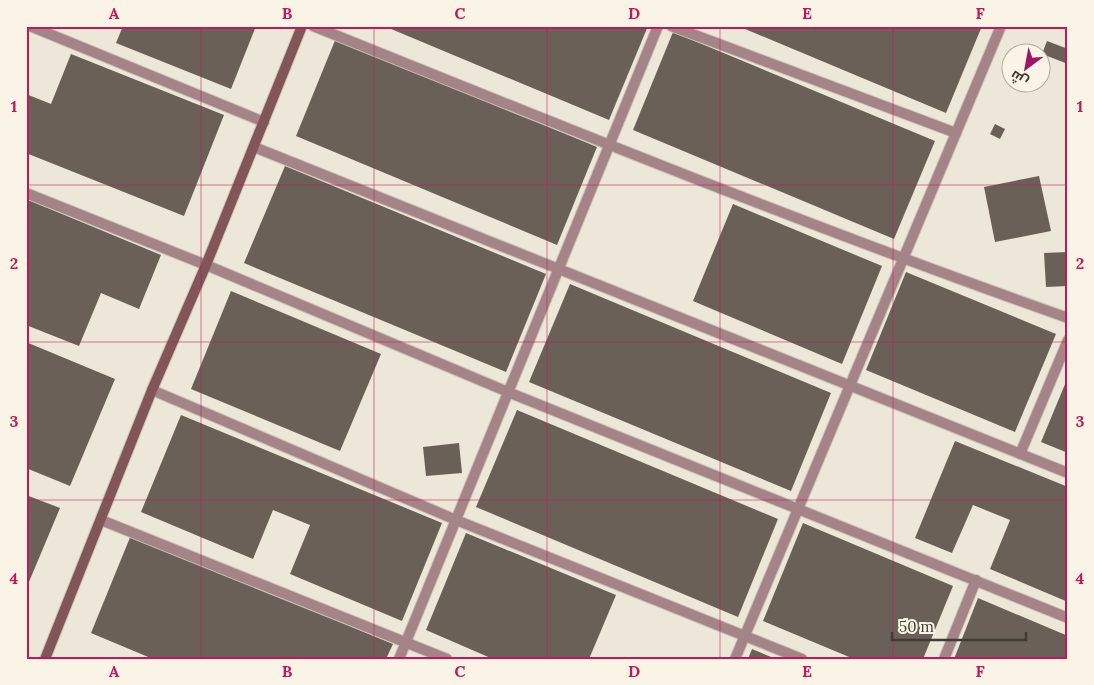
<svg xmlns="http://www.w3.org/2000/svg" width="1094" height="685" font-family="Lora,Cairo,serif">
  <style>
    .building { fill: #6b6057 }
    .lines { fill: none; stroke-linecap: round; stroke-linejoin: round }
    .street-casing { stroke: #c9c5b8; stroke-width: 12 }
    .secondary-casing { stroke: #c9c5b8; stroke-width: 12 }
    .street { stroke: #a48486; stroke-width: 10 }
    .secondary { stroke: #825558; stroke-width: 10 }
    .grid { fill: none; stroke: #c2185b; stroke-width: 1; stroke-opacity: 0.55 }
    .neatline { fill: none; stroke: #c2185b; stroke-width: 2 }
    .grid-label { font-size: 16px; text-anchor: middle; font-weight: bold; fill: #c2185b }
  </style>
  <rect width="100%" height="100%" fill="#ece7d8"/>
  <g class="building">
    <polygon points="123,26 256,26 231,89 116,43"/>
    <polygon points="384,26 648,26 609,120"/>
    <polygon points="738,26 982,26 946,113"/>
    <polygon points="673,32 935,141 894,239 633,130"/>
    <polygon points="336,38 597,147 557,245 296,136"/>
    <polygon points="1047,41 1068,49 1068,64 1042,54"/>
    <polygon points="71,54 224,115 184,216 26,153 26,94 51,104"/>
    <polygon points="995,124 1005,129 1000,139 990,134"/>
    <polygon points="285,166 546,274 506,372 244,263"/>
    <polygon points="1039,176 1051,231 995,242 984,187"/>
    <polygon points="26,199 161,255 139,309 101,293 79,346 26,325"/>
    <polygon points="733,204 882,266 842,364 693,301"/>
    <polygon points="1068,252 1068,286 1046,287 1044,253"/>
    <polygon points="906,272 1056,334 1015,432 866,370"/>
    <polygon points="570,284 831,393 791,491 529,382"/>
    <polygon points="231,291 381,354 340,451 191,389"/>
    <polygon points="26,342 115,379 70,486 26,468"/>
    <polygon points="1068,377 1068,453 1041,442"/>
    <polygon points="517,410 778,519 738,617 476,507"/>
    <polygon points="181,415 442,523 402,621 290,574 310,525 273,510 253,559 141,512"/>
    <polygon points="955,441 1068,487 1068,602 990,569 1010,520 973,505 952,553 915,538"/>
    <polygon points="459,443 462,473 426,476 423,447"/>
    <polygon points="26,495 60,508 26,589"/>
    <polygon points="803,523 953,586 923,659 854,659 763,621"/>
    <polygon points="466,533 616,595 589,659 493,659 426,630"/>
    <polygon points="131,535 393,644 386,659 153,659 91,633"/>
    <polygon points="978,598 1068,636 1068,659 954,659"/>
    <polygon points="752,649 776,659 748,659"/>
  </g>
  <g class="lines">
    <g class="street-casing">
      <g id="street">
        <polyline points="30,26 264,122"/>
        <path d="M 313,26 C 563,127 813,228 1068,318"/>
        <polyline points="671,26 956,133"/>
        <polyline points="254,147 1068,473"/>
        <polyline points="26,193 206,265 508,392 1068,618"/>
        <polyline points="152,390 456,520 802,659"/>
        <polyline points="1020,454 1068,340"/>
        <polyline points="101,520 447,659"/>
        <polyline points="399,659 658,26"/>
        <polyline points="735,659 1001,26"/>
        <polyline points="944,659 976,580"/>
      </g>
    </g>
    <g class="secondary-casing">
      <polyline id="secondary" points="45,659 152,390 206,265 302,26"/>
    </g>
    <use href="#street" class="street"/>
    <use href="#secondary" class="secondary"/>
  </g>
  <path class="grid" d="M 201,26 L 201,659M 374,26 L 374,659M 547,26 L 547,659M 720,26 L 720,659M 893,26 L 893,659M 26,185 L 1068,185M 26,342 L 1068,342M 26,500 L 1068,500"/>
  <rect width="1094" height="685" fill="none" stroke="#faf4e6" stroke-width="55"/>
  <g transform="translate(1026 68) rotate(212)"><circle r="24" fill="#faf4e6" stroke="#afaaa0"/>
  <path d="M0-4L9 19L0 12L-9 19Z" fill="#9d1565"/>
  <text y="-8" font-size="14" font-weight="bold" text-anchor="middle" fill="#3e3c36">ش</text>
  </g>
  <path d="M892 632v8h134v-8" fill="none" stroke="#3e3c36" stroke-width="2.5"/>
  <text x="899" y="632" font-size="15" fill="#3e3c36" stroke="#faf4e6" stroke-width="4" paint-order="stroke">50 m</text>
  <rect x="28" y="28" width="1038" height="630" class="neatline"/>
  <g class="grid-label">
    <text x="114" y="19">A</text>
    <text x="287" y="19">B</text>
    <text x="460" y="19">C</text>
    <text x="634" y="19">D</text>
    <text x="807" y="19">E</text>
    <text x="980" y="19">F</text>
    <text x="14" y="112">1</text>
    <text x="1080" y="112">1</text>
    <text x="14" y="269">2</text>
    <text x="1080" y="269">2</text>
    <text x="14" y="427">3</text>
    <text x="1080" y="427">3</text>
    <text x="14" y="584">4</text>
    <text x="1080" y="584">4</text>
    <text x="114" y="677">A</text>
    <text x="287" y="677">B</text>
    <text x="460" y="677">C</text>
    <text x="634" y="677">D</text>
    <text x="807" y="677">E</text>
    <text x="980" y="677">F</text>
  </g>
</svg>
